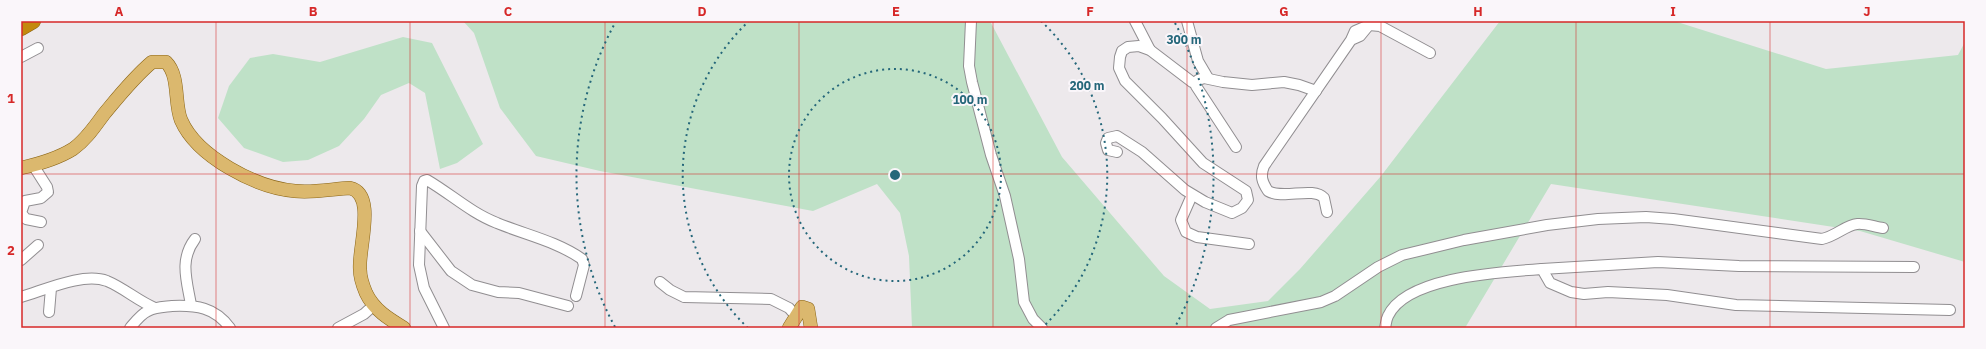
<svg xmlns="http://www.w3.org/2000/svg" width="1986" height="349" font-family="'IBM Plex Sans',sans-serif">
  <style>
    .green { fill: #bfe1c7 }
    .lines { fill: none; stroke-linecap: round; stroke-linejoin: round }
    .minor-casing { stroke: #918e91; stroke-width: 12 }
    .major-casing { stroke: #8a6414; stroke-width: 14 }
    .highway-casing { stroke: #8a6414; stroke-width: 16 }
    .minor { stroke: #fff; stroke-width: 10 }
    .major { stroke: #dbb86e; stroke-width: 13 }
    .highway { stroke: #c3890e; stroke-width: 15 }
    .grid { fill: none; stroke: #d62828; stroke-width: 1; stroke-opacity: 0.55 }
    .ring { fill: none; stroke: #25677a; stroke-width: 2; stroke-dasharray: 2 4 }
    .centre { fill: #25677a; stroke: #faf6fa; stroke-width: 2 }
    .ring-label { font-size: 12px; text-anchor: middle; font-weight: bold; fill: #25677a; stroke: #faf6fa; stroke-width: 4; stroke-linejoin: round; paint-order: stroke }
    .neatline { fill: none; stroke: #d62828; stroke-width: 1.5 }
    .grid-label { font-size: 13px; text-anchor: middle; font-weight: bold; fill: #d62828 }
  </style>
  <rect width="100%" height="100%" fill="#ede9ec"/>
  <g class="green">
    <polygon points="463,21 990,21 1062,157 1164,276 1210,309 1268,301 1300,269 1381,176 1500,21 1674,21 1826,69 1958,55 1965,42 1965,262 1860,231 1551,184 1465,328 912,328 909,256 900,213 877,184 813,211 600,171 536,156 500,108 474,33"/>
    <polygon points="403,37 432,43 483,144 457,163 440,169 425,93 409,83 381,95 364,119 339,146 308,160 283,162 244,148 218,118 229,86 250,58 273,54 320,62"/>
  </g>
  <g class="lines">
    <g class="minor-casing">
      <g id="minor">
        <polyline points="971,21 969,66 972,82 991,155 1005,196 1019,259 1024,302 1033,319 1042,328"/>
        <polyline points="1135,21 1150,50"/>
        <polyline points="1187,21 1198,61 1208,78"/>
        <polyline points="1369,25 1380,26 1430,53"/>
        <polyline points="21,57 38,48"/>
        <polyline points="1198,80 1204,78 1223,82 1252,85 1284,82 1299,85 1316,91"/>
        <polyline points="1196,86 1236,147"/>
        <polyline points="1117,152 1108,150 1106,143 1108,138 1117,136 1142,152 1185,190 1205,202 1232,213 1242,208 1248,200 1246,191 1203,163 1162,118 1125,81 1119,68 1120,57 1122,51 1128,47 1139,46 1150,50 1192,82"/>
        <polyline points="33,165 47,187 48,192 41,198 25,201 21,213 26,219 41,222"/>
        <polyline points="1192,195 1181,220 1186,232 1197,237 1249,244"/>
        <path d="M 1327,212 L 1324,198 C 1313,186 1283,200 1268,191 C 1262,182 1260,176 1264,166 L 1351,40 L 1355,31 L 1369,25 L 1360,36 L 1351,40"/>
        <polyline points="420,231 451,271 472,285 498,292 519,293 568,306"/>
        <polyline points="21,260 38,245"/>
        <polyline points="1542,269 1658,262 1739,266 1914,267"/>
        <polyline points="660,282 670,290 684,297 771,299 789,308 796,316"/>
        <path d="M 21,297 C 45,290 83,272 107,281 C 124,288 138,301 155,308"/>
        <path d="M 191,305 C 187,281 179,260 195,239"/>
        <polyline points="49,312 51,288"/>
        <path d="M 130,328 C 135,322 141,314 148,311 C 155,307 164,307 172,306 C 196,305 215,307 230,328"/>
        <polyline points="338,328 364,314 374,305"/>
        <path d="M 444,328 L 424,288 L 419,265 L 422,186 L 424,181 L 427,180 C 451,194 471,213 497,223 C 526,235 556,241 582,259 L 584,265 L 576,296"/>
        <path d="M 1216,328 L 1229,320 L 1321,302 L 1335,296 L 1378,267 L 1402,255 L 1464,240 L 1547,225 L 1598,219 L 1646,217 L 1673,219 L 1822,239 C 1836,236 1846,225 1857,224 C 1865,223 1875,227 1883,228"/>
        <path d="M 1385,328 C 1386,324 1386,320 1388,316 C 1406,276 1503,272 1542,269 L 1550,283 L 1571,292 L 1584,294 L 1608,292 L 1667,295 L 1736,305 L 1950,310"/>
      </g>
    </g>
    <g class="major-casing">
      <g id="major">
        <path d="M 21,168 C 39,164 57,159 73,149 C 86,140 95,126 104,114 C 119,96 134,77 152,62 L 166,62 C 180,76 174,103 181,120 C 197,157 257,188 295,191 C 313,193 332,189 350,188 C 377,194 358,249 360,269 C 360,277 363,286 366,293 C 374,310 389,319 404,328"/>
        <polyline points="789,328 802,307 808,309 811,328"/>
      </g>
    </g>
    <g class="highway-casing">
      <polyline id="highway" points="21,28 33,21"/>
    </g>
    <use href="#minor" class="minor"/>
    <use href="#major" class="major"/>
    <use href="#highway" class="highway"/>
  </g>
  <path class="grid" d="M 216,21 L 216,328M 410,21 L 410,328M 605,21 L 605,328M 799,21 L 799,328M 993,21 L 993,328M 1187,21 L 1187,328M 1381,21 L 1381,328M 1576,21 L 1576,328M 1770,21 L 1770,328M 21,174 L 1965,174"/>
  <g class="ring">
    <circle cx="895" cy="175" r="106"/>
    <path d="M748 328A212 212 0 0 1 749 21M1041 21A212 212 0 0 1 1042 328"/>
    <path d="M615 327A319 319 0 0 1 615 23M1175 23A319 319 0 0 1 1175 327"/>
  </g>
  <circle cx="895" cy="175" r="6" class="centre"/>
  <g class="ring-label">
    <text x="1184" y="44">300 m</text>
    <text x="1087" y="90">200 m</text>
    <text x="970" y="104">100 m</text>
  </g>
  <rect width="1986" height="349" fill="none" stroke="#faf6fa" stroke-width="44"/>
  <rect x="22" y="22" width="1942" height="305" class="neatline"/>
  <g class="grid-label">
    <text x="119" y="16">A</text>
    <text x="313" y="16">B</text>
    <text x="508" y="16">C</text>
    <text x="702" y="16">D</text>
    <text x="896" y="16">E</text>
    <text x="1090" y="16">F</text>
    <text x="1284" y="16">G</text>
    <text x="1478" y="16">H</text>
    <text x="1673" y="16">I</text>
    <text x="1867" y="16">J</text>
    <text x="11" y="103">1</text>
    <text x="11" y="255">2</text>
  </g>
</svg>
